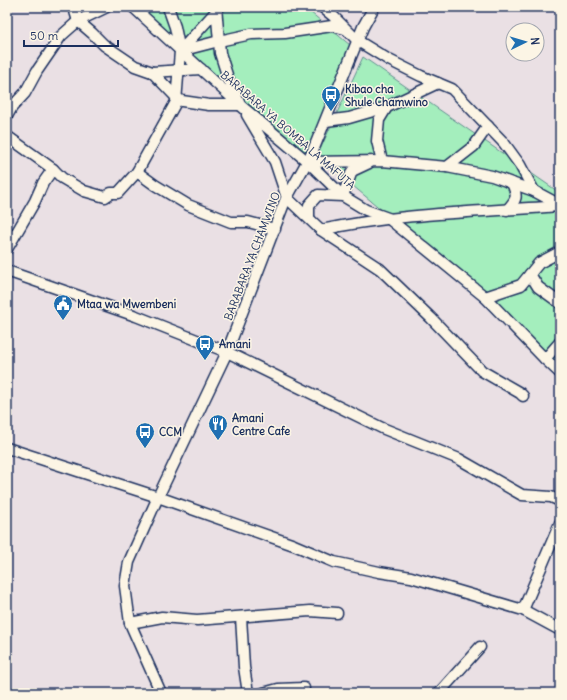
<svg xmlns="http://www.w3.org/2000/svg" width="567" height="700" font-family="Delius,sans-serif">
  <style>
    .green { fill: #a4eebd; stroke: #608e8e }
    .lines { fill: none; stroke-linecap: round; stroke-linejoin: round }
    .street-casing { stroke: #1b2f5e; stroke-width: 13 }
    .street { stroke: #fcf5e5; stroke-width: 10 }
    .labels { text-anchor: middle; stroke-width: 3; stroke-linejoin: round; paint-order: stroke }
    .poi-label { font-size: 11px; font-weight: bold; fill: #1b2f5e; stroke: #fcf5e5; text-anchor: start }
    .street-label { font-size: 11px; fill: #1b2f5e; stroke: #fcf5e5 }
  </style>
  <rect width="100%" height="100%" fill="#eae0e4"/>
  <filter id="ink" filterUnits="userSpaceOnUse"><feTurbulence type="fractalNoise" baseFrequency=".025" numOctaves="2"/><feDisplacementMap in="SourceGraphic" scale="8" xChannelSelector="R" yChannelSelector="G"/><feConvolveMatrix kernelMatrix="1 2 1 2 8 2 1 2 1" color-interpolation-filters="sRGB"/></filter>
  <g filter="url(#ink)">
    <g class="green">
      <polygon points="132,7 304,7 356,50 308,154"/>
      <polygon points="363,57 560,193 560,366 466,280 317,156"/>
    </g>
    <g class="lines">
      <g class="street-casing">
        <g id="street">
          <polyline points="73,7 74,8 78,21 92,33 104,45 135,66 152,72 177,98 182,101 209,105 240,105"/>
          <polyline points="133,7 240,105 308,162 343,196 366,210 388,218 485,297 545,359 560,373"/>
          <polyline points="216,7 220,53 228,78 239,102"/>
          <polyline points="322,7 333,16 358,41 389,60 421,76 452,89 504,143 520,165 534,191"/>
          <polyline points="180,51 219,41 251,34 285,33 332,26 345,29"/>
          <polyline points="180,51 219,8"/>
          <polyline points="152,72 201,69"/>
          <polyline points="247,115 275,162 287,198 321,230 380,269 431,318 482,371 520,393 523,396"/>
          <polyline points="7,116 12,107 25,93 37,71 61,36 78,21 107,7"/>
          <polyline points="326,121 349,118 387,107 438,83"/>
          <polyline points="7,136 53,169"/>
          <polyline points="382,161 377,141 379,120 387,107"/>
          <polyline points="308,162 382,161 447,167 492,176 534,191 560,205"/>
          <polyline points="447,167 474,146 488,126"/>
          <polyline points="137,172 155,185 188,205 231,222 248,222 275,229"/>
          <path d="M 507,210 C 517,199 518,197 512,183"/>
          <polyline points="309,218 309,205 318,195 343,196 352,171 369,163"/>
          <path d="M 321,230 C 399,213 480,212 560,206"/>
          <polyline points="7,249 35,201 43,183 53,169 62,178 84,191 105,197 111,193 118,193 137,172 176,102 180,51 175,27 168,7"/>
          <polyline points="7,271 136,316 227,352 382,428 459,459 522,495 551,497 560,501"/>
          <polyline points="530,274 538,287 560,303"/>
          <polyline points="485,297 521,285 539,263 560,252"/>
          <polyline points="545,359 560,342"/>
          <polyline points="7,448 158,497 294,545 334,562 379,572 411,577 523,610 560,630"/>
          <polyline points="523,610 560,523"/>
          <polyline points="241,617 244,667 248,693"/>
          <polyline points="130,623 162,617 197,620 310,611 337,613"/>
          <polyline points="161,693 130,623 125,586 129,562 158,497 227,352 285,201 312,153 363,27 374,7"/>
          <polyline points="263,693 278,689 304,688"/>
          <polyline points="439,693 480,647"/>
        </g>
      </g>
      <use href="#street" class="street"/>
    </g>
  </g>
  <defs>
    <g id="bus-pin" transform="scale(1)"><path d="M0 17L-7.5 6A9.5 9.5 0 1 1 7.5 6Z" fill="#1f6fb2" stroke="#fcf5e5"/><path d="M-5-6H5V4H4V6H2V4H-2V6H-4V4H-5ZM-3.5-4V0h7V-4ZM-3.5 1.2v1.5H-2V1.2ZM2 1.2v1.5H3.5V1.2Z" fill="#fff"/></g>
    <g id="civic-pin" transform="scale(1)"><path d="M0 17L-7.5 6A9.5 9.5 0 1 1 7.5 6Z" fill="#1f6fb2" stroke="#fcf5e5"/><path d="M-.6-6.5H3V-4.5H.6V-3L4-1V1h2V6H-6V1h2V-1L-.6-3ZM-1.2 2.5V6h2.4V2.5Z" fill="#fff"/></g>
    <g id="restaurant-pin" transform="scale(1)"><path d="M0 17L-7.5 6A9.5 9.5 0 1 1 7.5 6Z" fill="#1f6fb2" stroke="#fcf5e5"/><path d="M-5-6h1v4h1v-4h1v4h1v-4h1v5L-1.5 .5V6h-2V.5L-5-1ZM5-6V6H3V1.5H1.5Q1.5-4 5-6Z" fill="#fff"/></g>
  </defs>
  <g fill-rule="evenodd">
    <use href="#bus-pin" x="331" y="95"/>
    <use href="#civic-pin" x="63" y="304"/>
    <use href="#bus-pin" x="205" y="344"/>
    <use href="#restaurant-pin" x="218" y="424"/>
    <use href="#bus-pin" x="145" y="432"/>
  </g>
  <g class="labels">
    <g class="poi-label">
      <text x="345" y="93">Kibao cha<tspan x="345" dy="13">Shule Chamwino</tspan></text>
      <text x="77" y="308">Mtaa wa Mwembeni</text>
      <text x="219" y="348">Amani</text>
      <text x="232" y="422">Amani<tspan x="232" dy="13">Centre Cafe</tspan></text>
      <text x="159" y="436">CCM</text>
    </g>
    <g class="street-label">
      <text transform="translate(288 130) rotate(41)" y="4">BARABARA YA BOMBA LA MAFUTA</text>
      <text transform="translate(252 256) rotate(-69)" y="4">BARABARA YA CHAMWINO</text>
    </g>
  </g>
  <rect width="567" height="700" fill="none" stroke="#fcf5e5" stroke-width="24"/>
  <rect x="12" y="12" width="543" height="676" fill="none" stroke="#1b2f5e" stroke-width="1.5" filter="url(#ink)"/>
  <g transform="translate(525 42) rotate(85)"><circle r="19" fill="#fcf5e5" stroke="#a2a6af"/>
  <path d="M0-3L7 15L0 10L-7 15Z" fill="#1f6fb2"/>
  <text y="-6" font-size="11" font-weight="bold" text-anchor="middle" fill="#1b2f5e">N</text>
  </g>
  <path d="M24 40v6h94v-6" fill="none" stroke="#1b2f5e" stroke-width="2"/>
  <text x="30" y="40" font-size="12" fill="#1b2f5e" stroke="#fcf5e5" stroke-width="3" paint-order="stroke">50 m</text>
</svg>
